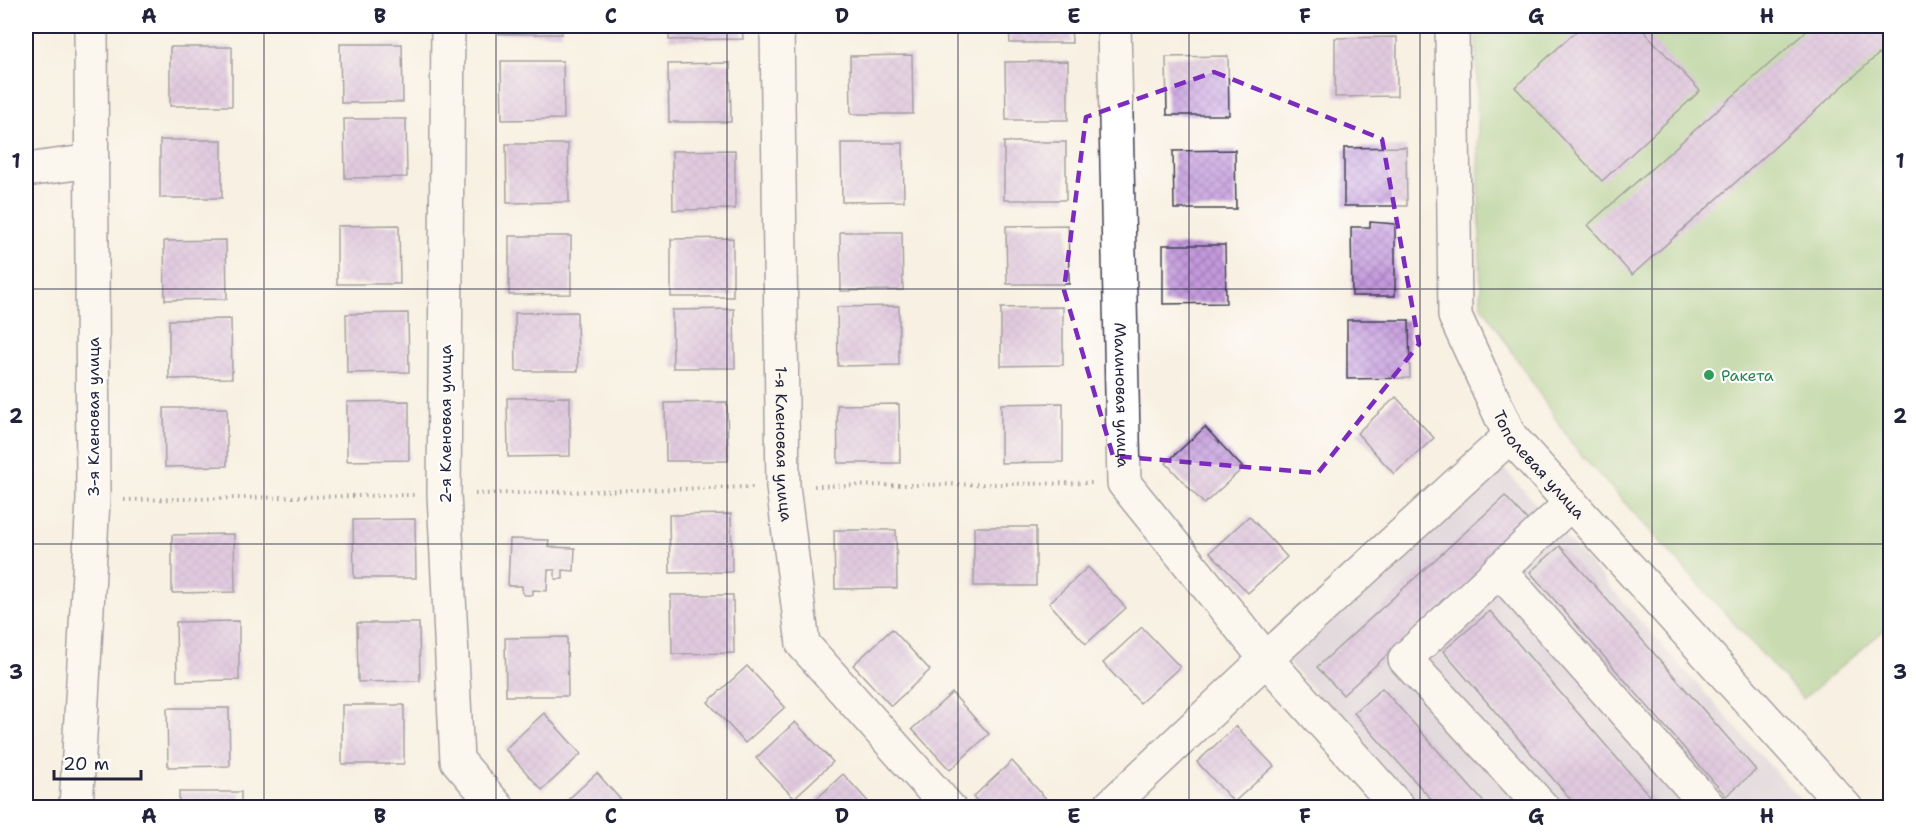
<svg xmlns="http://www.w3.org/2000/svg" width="1916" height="833" font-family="'Shantell Sans',sans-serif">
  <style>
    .industrial { fill: #c9bfd7 }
    .green { fill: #91c374; stroke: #5a7258; stroke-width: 1.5 }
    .building { fill: url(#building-cross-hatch) }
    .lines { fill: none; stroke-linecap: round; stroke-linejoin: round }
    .minor-casing { stroke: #424154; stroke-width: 36 }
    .path { stroke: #424154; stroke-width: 4; stroke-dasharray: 1.5 4.5; stroke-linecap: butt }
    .minor { stroke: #fff; stroke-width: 33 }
    .marked { fill: none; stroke: #7b2cbf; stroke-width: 4.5; stroke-dasharray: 12 8; stroke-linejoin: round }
    .grid { fill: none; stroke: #22223b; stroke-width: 1.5; stroke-opacity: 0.55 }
    .leisure-dot { fill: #2e9e5b; stroke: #fff; stroke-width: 2 }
    .labels { text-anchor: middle; stroke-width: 4.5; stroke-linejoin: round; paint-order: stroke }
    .leisure-label { font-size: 16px; fill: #27864d; stroke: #fff; text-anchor: start }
    .street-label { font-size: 16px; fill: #22223b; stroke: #fff }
    .neatline { fill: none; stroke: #22223b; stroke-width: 2 }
    .grid-label { font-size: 20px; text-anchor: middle; font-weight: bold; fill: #22223b }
  </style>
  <defs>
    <pattern id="building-cross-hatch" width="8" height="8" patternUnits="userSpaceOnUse" patternTransform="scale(1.5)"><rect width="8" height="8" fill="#c49add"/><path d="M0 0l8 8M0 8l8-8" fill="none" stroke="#9f7db4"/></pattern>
  </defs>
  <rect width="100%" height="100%" fill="#fff"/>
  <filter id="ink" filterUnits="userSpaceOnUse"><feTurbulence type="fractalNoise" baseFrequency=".0167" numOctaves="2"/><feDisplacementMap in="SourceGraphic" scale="12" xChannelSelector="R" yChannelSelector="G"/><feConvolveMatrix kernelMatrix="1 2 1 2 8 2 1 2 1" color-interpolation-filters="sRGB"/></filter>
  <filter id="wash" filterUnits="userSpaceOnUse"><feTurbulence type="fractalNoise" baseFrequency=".008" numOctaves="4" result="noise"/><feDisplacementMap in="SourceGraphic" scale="24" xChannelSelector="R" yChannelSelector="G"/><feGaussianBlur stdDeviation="1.35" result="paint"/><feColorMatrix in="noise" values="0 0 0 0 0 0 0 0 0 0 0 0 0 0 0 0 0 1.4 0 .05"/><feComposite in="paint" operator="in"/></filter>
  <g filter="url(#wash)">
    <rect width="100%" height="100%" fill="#f8f0e2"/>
    <polygon class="industrial" points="1501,465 1807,807 1418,807 1285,659"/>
    <polygon class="green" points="1476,26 1890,26 1890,625 1803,699 1574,447 1481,304"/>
    <g id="blocks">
      <g class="building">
        <rect x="339" y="26" width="62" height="2"/>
        <polygon points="499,26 561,26 562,34 499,34"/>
        <polygon points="669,26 742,26 743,39 669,40"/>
        <polygon points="845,26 908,26 908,31 845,32"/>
        <polygon points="1009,26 1071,26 1072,43 1010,43"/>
        <polygon points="1582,26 1639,26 1700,91 1602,181 1515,87"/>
        <polygon points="1812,26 1890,26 1890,44 1632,275 1588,225"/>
        <polygon points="1397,37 1397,96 1335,97 1335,38"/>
        <polygon points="340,44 402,44 403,102 341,103"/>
        <rect x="170" y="47" width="62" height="59"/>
        <polygon points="912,55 913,114 851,114 850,56"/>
        <polygon points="1228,56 1229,115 1167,115 1166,57"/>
        <polygon points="501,61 563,61 564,119 502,120"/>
        <polygon points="1068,61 1068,120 1006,120 1005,62"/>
        <polygon points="730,63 731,122 669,122 668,64"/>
        <polygon points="344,119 406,119 407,177 345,178"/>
        <rect x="160" y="140" width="62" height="58"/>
        <rect x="1004" y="142" width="62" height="58"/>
        <polygon points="841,143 903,143 904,201 842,202"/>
        <polygon points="506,144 568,144 569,202 507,203"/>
        <polygon points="1406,147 1407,206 1344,206 1344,148"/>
        <polygon points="735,150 735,209 673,210 672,151"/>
        <polygon points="1235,150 1236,209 1174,209 1173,151"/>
        <polygon points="1370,222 1395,224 1395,296 1352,296 1351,227 1370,227"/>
        <polygon points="399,225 400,284 337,284 337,226"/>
        <polygon points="1068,225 1069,284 1007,284 1006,226"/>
        <polygon points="840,232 902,232 903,290 841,291"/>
        <polygon points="509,236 571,236 571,294 509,295"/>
        <polygon points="733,238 733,297 671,297 671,239"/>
        <polygon points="226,240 227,299 165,300 164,241"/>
        <polygon points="1163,245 1225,245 1226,303 1163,304"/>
        <polygon points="899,306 899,365 838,366 837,307"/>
        <polygon points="1063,307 1063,365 1001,366 1001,308"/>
        <polygon points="734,309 735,368 673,368 672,310"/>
        <polygon points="577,312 578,371 516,371 515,313"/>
        <polygon points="408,313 409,372 347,373 346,314"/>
        <polygon points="231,319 232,378 169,379 169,320"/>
        <polygon points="1347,320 1409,320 1410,378 1347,379"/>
        <polygon points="570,397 570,456 508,457 507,398"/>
        <polygon points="1396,397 1434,438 1394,474 1357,433"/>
        <polygon points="409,401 409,460 347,461 347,402"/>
        <polygon points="727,402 728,461 666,461 665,403"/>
        <polygon points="1063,403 1063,462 1001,463 1001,404"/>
        <polygon points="899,404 900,463 838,463 837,405"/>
        <polygon points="164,408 227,408 227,466 165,467"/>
        <polygon points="1205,427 1243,468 1204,504 1166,463"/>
        <polygon points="1505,496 1531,524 1343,695 1317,667"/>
        <polygon points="731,514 732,572 670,573 669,515"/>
        <polygon points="1249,516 1287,557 1248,593 1210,552"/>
        <polygon points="415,519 416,578 354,578 353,520"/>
        <rect x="974" y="527" width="62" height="59"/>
        <polygon points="834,530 896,530 897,588 835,589"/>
        <polygon points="234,534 235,592 172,593 172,535"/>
        <polygon points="510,539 549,540 548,547 575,548 574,571 563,570 563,579 555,579 555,570 548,570 547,591 533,590 533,595 524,595 522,591 522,586 508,586"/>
        <polygon points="1560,546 1756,770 1726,796 1530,572"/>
        <polygon points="1088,567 1126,608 1086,644 1049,603"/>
        <polygon points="671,595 733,595 734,653 672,654"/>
        <polygon points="1490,611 1660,808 1578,808 1443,651"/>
        <polygon points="239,621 239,680 177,681 176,622"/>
        <polygon points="357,623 419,623 420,681 358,682"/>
        <polygon points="1142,627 1180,667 1140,703 1103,663"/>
        <polygon points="892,629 930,670 891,706 853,665"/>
        <polygon points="567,637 568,696 506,696 505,638"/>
        <polygon points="747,666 785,707 745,743 708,702"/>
        <polygon points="1382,688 1489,808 1439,808 1354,713"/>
        <polygon points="952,693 989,734 950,770 912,729"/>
        <rect x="342" y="705" width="62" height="59"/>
        <polygon points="167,708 229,708 230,766 168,767"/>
        <polygon points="544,713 581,754 542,790 505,749"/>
        <polygon points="795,722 833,762 794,798 756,758"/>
        <polygon points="1236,726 1274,766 1234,802 1197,762"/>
        <polygon points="1012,761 1049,802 1043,808 983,808 973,797"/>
        <polygon points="597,773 628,808 559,808"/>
        <polygon points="843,774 874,808 807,808"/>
        <rect x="179" y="792" width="62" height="16"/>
      </g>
    </g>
  </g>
  <g filter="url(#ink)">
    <use href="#blocks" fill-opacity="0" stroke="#424154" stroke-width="1.5"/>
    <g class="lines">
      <g class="minor-casing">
        <g id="minor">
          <polyline points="448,26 444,494 457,760 498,808"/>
          <path id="s1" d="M 777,26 L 783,487 L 803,644 L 949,808"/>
          <path id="s2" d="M 1114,26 L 1124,483 L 1266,659 L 1399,808"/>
          <path id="s3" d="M 1452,26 L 1455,316 L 1510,436 L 1846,808"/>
          <polyline points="26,170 92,161"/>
          <polyline points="1499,570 1710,808"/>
          <polyline points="76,808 93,500 91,26"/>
          <polyline points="1108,808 1266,659 1510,436"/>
          <polyline points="1543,808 1405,659 1571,503"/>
        </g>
      </g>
      <g class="path">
        <polyline points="814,486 1095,483"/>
        <polyline points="475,494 753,487"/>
        <polyline points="124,500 414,495"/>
      </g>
      <use href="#minor" class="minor"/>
    </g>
  </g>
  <path d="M0 0H1916V833H0ZM 1214,72 L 1382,139 L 1419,344 L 1318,473 L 1113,456 L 1064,290 L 1086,117 Z" fill="#f8f0e2" fill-opacity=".55" fill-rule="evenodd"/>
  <path class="marked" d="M 1214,72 L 1382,139 L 1419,344 L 1318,473 L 1113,456 L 1064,290 L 1086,117 Z"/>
  <path class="grid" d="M 264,26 L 264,808M 496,26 L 496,808M 727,26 L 727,808M 958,26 L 958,808M 1189,26 L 1189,808M 1420,26 L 1420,808M 1652,26 L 1652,808M 26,289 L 1890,289M 26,544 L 1890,544"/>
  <circle class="leisure-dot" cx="1709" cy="375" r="6"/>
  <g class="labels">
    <g class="leisure-label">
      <text x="1721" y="381">Ракета</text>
    </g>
    <g class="street-label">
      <text dy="6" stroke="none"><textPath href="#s2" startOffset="369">Малиновая улица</textPath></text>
      <text transform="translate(93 417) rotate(-90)" y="6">3-я Кленовая улица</text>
      <text transform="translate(445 424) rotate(-90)" y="6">2-я Кленовая улица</text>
      <text dy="6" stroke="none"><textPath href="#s1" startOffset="418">1-я Кленовая улица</textPath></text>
      <text dy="6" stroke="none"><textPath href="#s3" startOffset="462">Тополевая улица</textPath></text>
    </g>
  </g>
  <rect width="1916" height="833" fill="none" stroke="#fff" stroke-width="66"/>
  <path d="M54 770v9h87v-9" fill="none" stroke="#22223b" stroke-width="3"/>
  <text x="63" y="770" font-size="18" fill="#22223b" stroke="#ffffff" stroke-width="4.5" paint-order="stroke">20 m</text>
  <rect x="33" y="33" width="1850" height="767" class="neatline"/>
  <g class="grid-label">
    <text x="149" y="23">A</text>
    <text x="380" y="23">B</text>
    <text x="611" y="23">C</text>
    <text x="842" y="23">D</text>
    <text x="1074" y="23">E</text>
    <text x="1305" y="23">F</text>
    <text x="1536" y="23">G</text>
    <text x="1767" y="23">H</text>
    <text x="16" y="168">1</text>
    <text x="1900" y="168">1</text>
    <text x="16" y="423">2</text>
    <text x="1900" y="423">2</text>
    <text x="16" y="679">3</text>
    <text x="1900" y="679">3</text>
    <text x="149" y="823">A</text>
    <text x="380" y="823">B</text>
    <text x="611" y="823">C</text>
    <text x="842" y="823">D</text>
    <text x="1074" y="823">E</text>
    <text x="1305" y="823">F</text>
    <text x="1536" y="823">G</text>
    <text x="1767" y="823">H</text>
  </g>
</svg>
